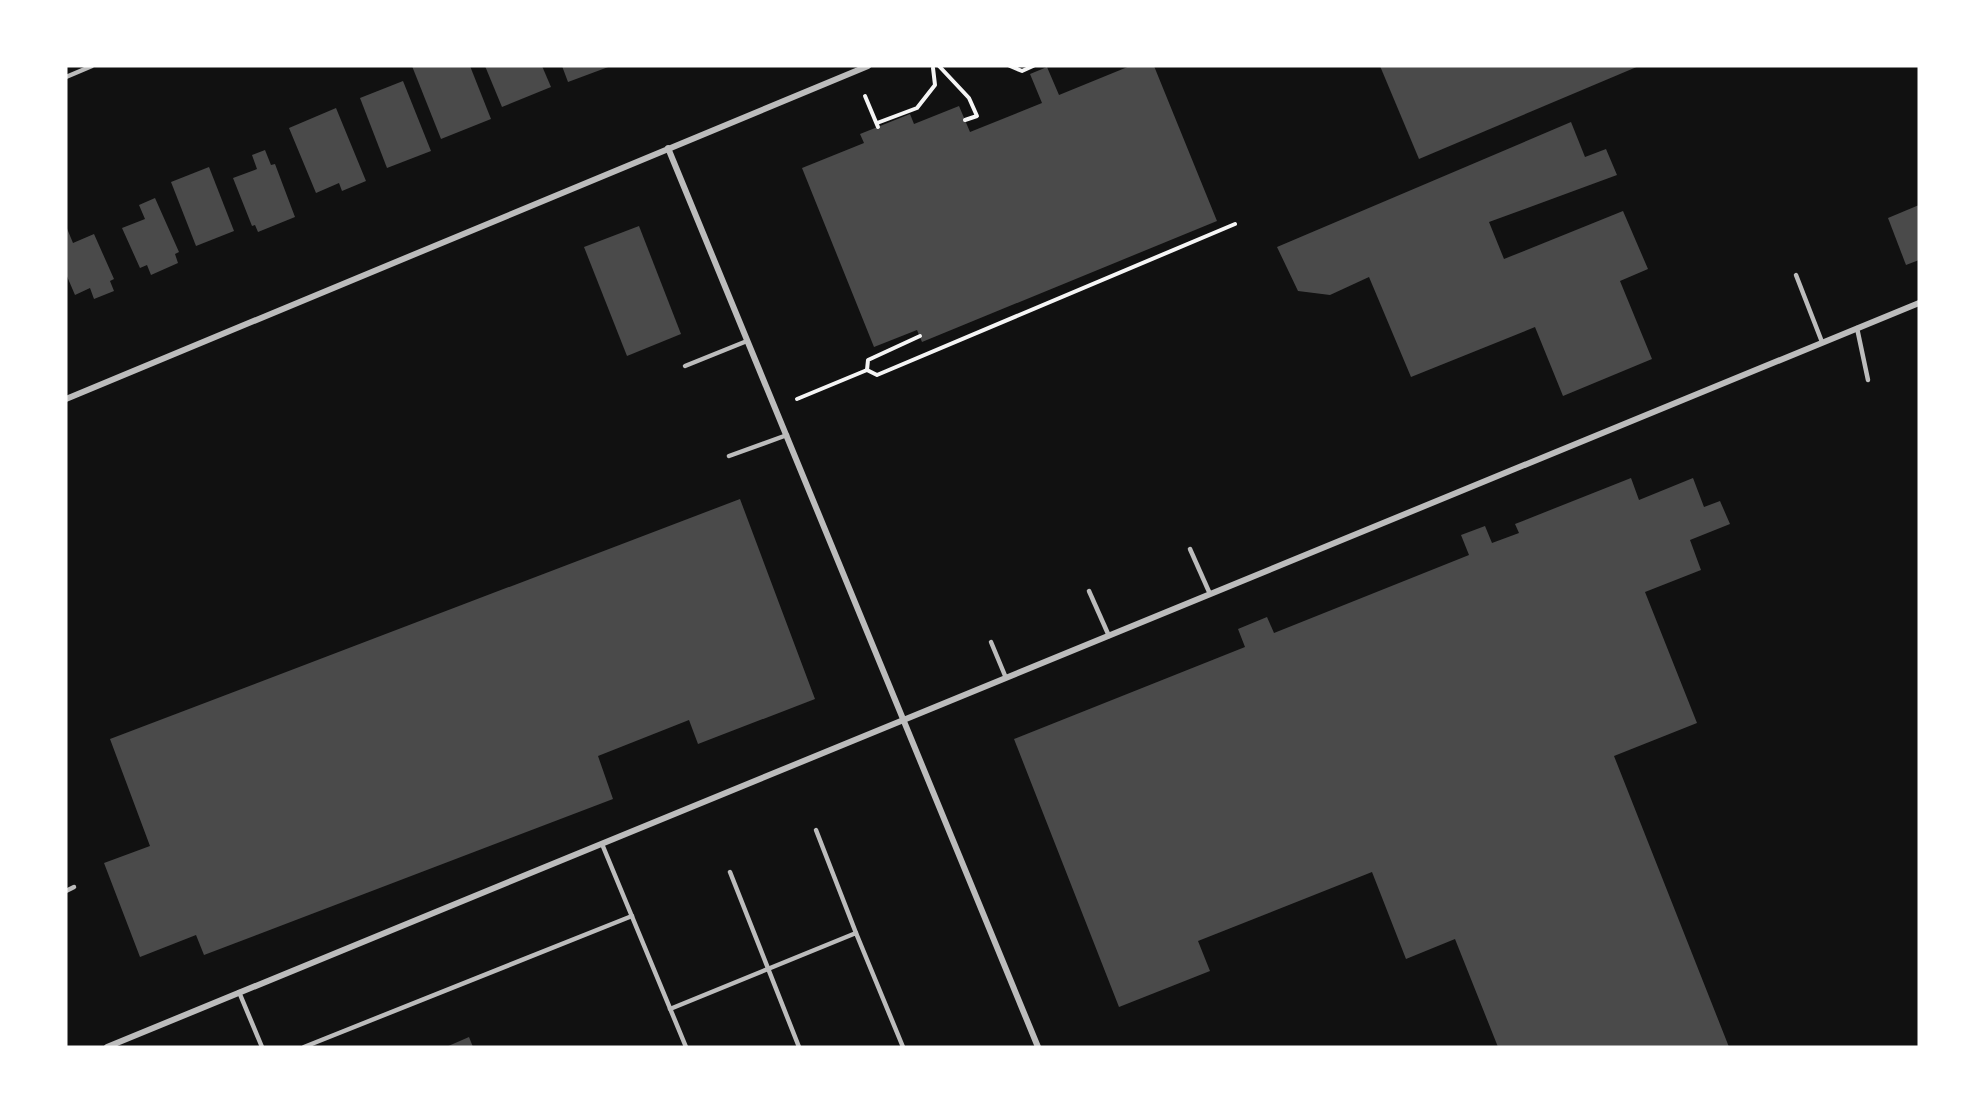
<svg xmlns="http://www.w3.org/2000/svg" width="1985" height="1113" font-family="'Sofia Sans Condensed',sans-serif">
  <style>
    .building { fill: #4a4a4a }
    .lines { fill: none; stroke-linecap: round; stroke-linejoin: round }
    .path { stroke: #f5f5f5; stroke-width: 4 }
    .service { stroke: #bcbcbc; stroke-width: 4.5 }
    .minor { stroke: #bcbcbc; stroke-width: 6 }
  </style>
  <rect width="100%" height="100%" fill="#111"/>
  <g class="building">
    <polygon points="412,66 470,66 491,119 441,139"/>
    <polygon points="485,66 542,66 551,87 502,107"/>
    <polygon points="562,66 611,66 568,82"/>
    <polygon points="1130,66 1154,66 1217,221 922,342 917,330 874,347 802,168 864,143 860,134 910,114 914,124 959,106 970,132 1042,103 1030,74 1047,67 1059,95"/>
    <polygon points="1380,66 1639,66 1419,159"/>
    <polygon points="403,81 431,151 387,168 360,98"/>
    <polygon points="336,108 366,181 342,191 339,183 316,193 289,128"/>
    <polygon points="1571,122 1585,157 1606,149 1617,175 1489,222 1504,259 1623,211 1648,269 1620,281 1652,359 1563,396 1535,327 1411,377 1369,277 1330,295 1298,291 1277,247"/>
    <polygon points="265,150 271,165 275,164 295,217 258,232 255,225 252,226 233,178 257,169 252,155"/>
    <polygon points="209,167 234,231 196,246 171,182"/>
    <polygon points="155,198 179,252 175,254 178,263 151,275 147,265 140,268 122,228 145,219 139,205"/>
    <polygon points="1919,205 1919,260 1906,265 1888,218"/>
    <polygon points="66,226 73,243 94,234 114,279 110,281 114,291 94,299 90,288 75,295 66,274"/>
    <polygon points="639,226 681,334 627,356 584,247"/>
    <polygon points="1631,478 1639,500 1693,478 1704,507 1720,501 1730,524 1690,540 1701,570 1645,592 1697,723 1614,756 1729,1047 1498,1047 1455,939 1406,959 1372,872 1198,941 1210,971 1119,1007 1014,739 1245,647 1238,629 1267,617 1274,633 1469,555 1461,535 1485,526 1492,543 1519,533 1515,524"/>
    <polygon points="740,499 815,699 698,744 689,720 598,756 613,799 204,955 196,935 140,957 104,863 150,846 110,739"/>
    <polygon points="469,1037 473,1047 446,1047"/>
  </g>
  <g class="lines">
    <g class="path">
      <polyline points="939,66 969,98 977,116 965,120"/>
      <polyline points="1010,66 1022,71 1033,66"/>
      <polyline points="865,96 878,127"/>
      <polyline points="877,123 917,108 935,85 933,68"/>
      <polyline points="867,370 877,375 1235,224"/>
      <polyline points="797,399 867,370 868,360 920,336"/>
    </g>
    <g class="service">
      <polyline points="66,77 92,66"/>
      <polyline points="1796,275 1822,342"/>
      <polyline points="1857,328 1868,380"/>
      <polyline points="685,366 747,341"/>
      <polyline points="729,456 787,435"/>
      <polyline points="1190,549 1210,594"/>
      <polyline points="1089,591 1109,636"/>
      <polyline points="991,642 1006,678"/>
      <polyline points="816,830 856,933"/>
      <polyline points="602,844 686,1047"/>
      <polyline points="730,872 799,1047"/>
      <polyline points="66,891 74,887"/>
      <polyline points="239,992 262,1047"/>
      <polyline points="670,1009 856,933 903,1047"/>
      <polyline points="304,1047 632,916"/>
    </g>
    <g class="minor">
      <polyline points="668,148 1038,1047"/>
      <polyline points="66,399 868,66"/>
      <polyline points="107,1047 1919,303"/>
    </g>
  </g>
  <rect width="1985" height="1113" fill="none" stroke="#ffffff" stroke-width="135"/>
</svg>
